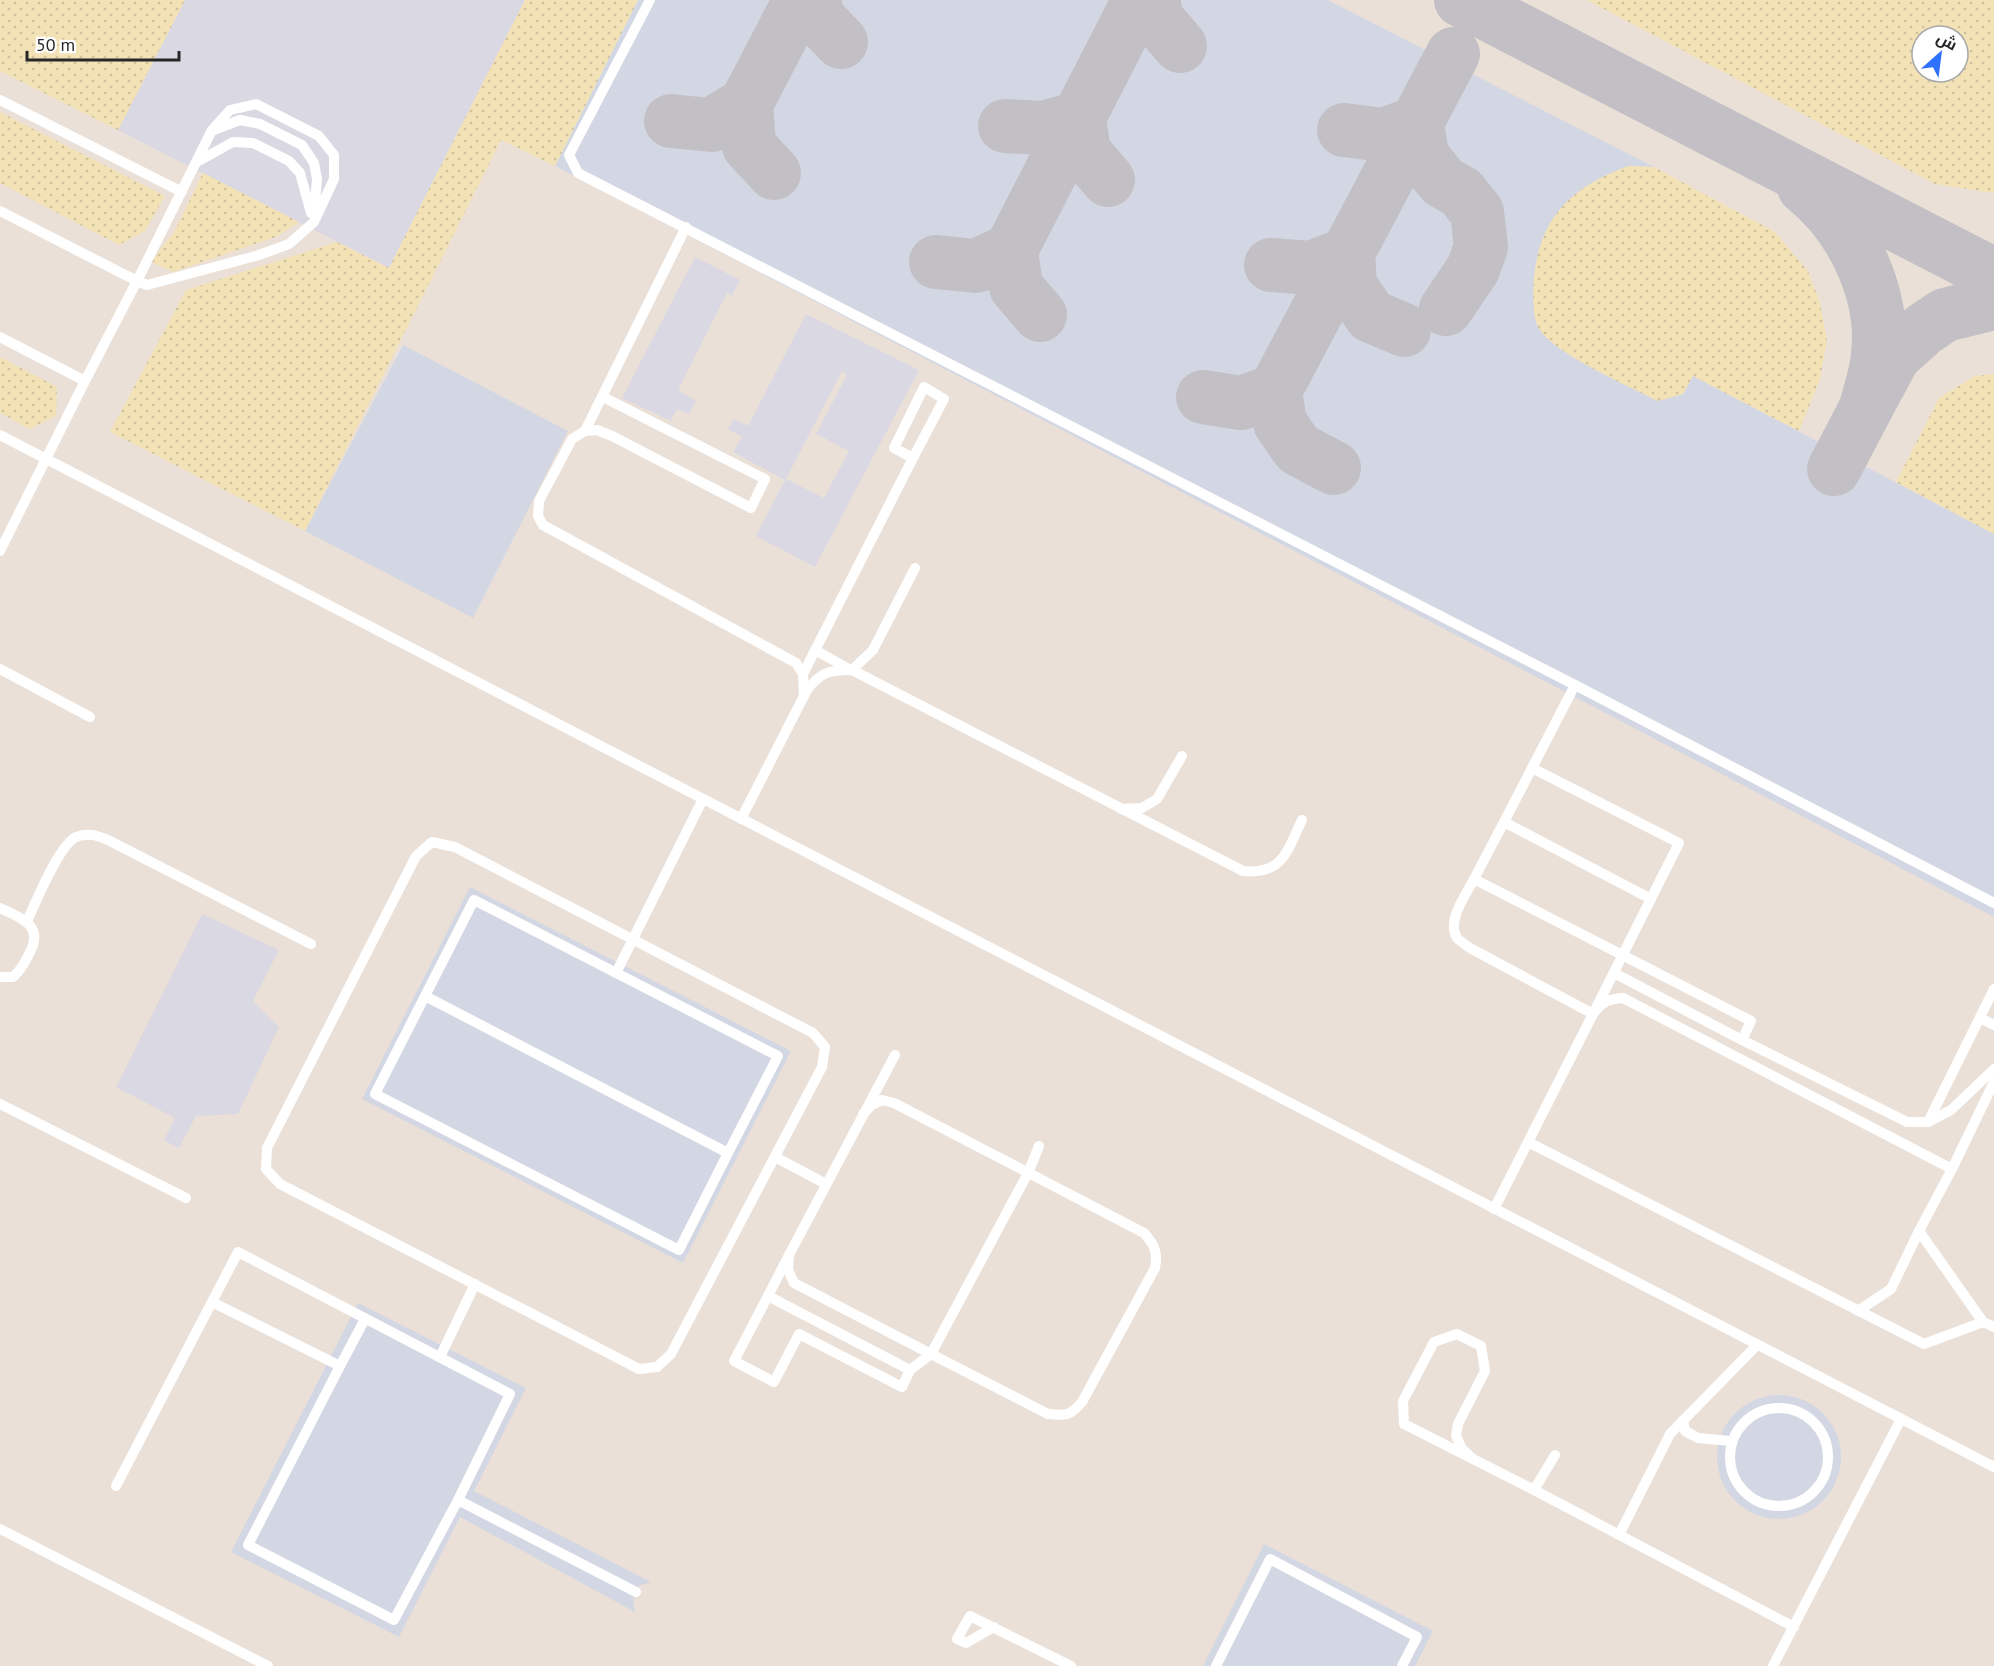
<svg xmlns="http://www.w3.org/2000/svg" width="1994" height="1666" font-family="'PT Sans',Cairo,sans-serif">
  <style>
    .industrial { fill: #dad8e2; fill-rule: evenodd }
    .airport { fill: #d2d7e3 }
    .sand { fill: url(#sand-dots); fill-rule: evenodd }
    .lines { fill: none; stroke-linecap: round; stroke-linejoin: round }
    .taxiway { stroke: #c2c0c5; stroke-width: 54 }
    .service { stroke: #fff; stroke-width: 10 }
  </style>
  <defs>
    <pattern id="sand-dots" width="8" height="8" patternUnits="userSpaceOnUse" patternTransform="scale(1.5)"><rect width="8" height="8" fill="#f3e2b6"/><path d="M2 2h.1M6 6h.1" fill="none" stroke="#d0c29c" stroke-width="1.8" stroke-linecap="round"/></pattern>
  </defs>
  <rect width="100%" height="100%" fill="#ebe0d7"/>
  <g class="industrial">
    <polygon points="185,0 525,0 389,268 118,130"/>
    <polygon points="695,257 740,280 732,296 727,293 678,390 696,401 689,414 677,409 671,421 622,398"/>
    <path d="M 806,314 L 919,370 L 815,567 L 756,536 L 785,480 L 733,452 L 742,437 L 728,429 L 733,419 L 748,426 ZM 842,371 L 847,375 L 816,434 L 849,451 L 824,498 L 786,479 Z"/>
    <polygon points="202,914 279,950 253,1001 279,1027 238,1114 196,1116 179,1148 164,1140 175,1118 116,1087"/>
  </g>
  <g class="airport">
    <polygon points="638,0 1328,0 1654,167 1628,166 1693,376 1994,534 1994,917 1594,707 555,166"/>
    <polygon points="403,345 568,431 473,618 305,531"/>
    <polygon points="470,887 791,1051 683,1263 362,1099"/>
    <polygon points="358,1303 526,1388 474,1491 651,1582 638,1586 633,1599 635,1612 460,1517 399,1637 231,1552"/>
    <circle cx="1779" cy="1457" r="62"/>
    <polygon points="1264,1544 1433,1631 1415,1666 1203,1666"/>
  </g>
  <g class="sand">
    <polygon points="0,0 185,0 118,130 0,71"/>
    <polygon points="525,0 638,0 555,166 501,140 305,531 110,432 186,290 337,242 389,268"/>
    <path d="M 1587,0 L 1994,0 L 1994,193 L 1935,184 ZM 1922,36 L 1958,36 L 1958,72 L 1922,72 Z"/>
    <polygon points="0,112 165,196 145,231 119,245 0,183"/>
    <path d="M 1628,166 L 1654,167 L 1775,232 L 1808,271 L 1820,303 L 1827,340 L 1820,379 L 1799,431 L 1693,376 L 1683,394 L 1658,401 C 1631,387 1550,352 1538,327 C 1532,315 1533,290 1534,277 C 1541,215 1572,187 1628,166 Z"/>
    <polygon points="203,173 299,222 276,237 173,272 151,262 174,232"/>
    <polygon points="0,357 57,387 56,416 30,429 0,413"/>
    <polygon points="1994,374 1994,534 1896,482 1939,398 1975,376"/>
  </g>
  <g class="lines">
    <g class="taxiway">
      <polyline points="814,0 818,18 841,42"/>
      <polyline points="1153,0 1157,19 1180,46"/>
      <polyline points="1461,0 1994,275"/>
      <polyline points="746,104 800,0"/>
      <polyline points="671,121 711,125 746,104 749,146 774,173"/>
      <polyline points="1005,126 1043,128 1079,118 1084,152 1108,180"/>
      <polyline points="1344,130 1383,135 1417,123 1422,156 1443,182 1461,192 1477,212 1481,247 1473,269 1446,309"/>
      <path d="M 1804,187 C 1851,224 1885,293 1878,354 C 1877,372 1870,390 1866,408 L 1894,356 L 1924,329 L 1945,315 L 1994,303"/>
      <polyline points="1011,250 1139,0"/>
      <polyline points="936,262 976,266 1011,250 1016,287 1040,315"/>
      <polyline points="1271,265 1310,268 1348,254 1350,286 1371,316 1404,330"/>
      <polyline points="1275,391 1453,54"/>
      <polyline points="1203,397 1241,403 1275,391 1280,423 1298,449 1334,468"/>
      <polyline points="1834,469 1866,408"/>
    </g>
    <g class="service">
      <polyline points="650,0 569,155 578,173 1575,685 1994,903"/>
      <polyline points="0,100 182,192"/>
      <polyline points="214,130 240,120 260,124 302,145 314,163 317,179 314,216"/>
      <polyline points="197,162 233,142 253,143 289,161 300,173 311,213"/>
      <polyline points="0,211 137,281 212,130 230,110 256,104 319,136 334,155 334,179 314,222 289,244 259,255 147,285 137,281 85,381"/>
      <polyline points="0,337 85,381 0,551"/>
      <polyline points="603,397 765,479 751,508 612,436 597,430 585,431 572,439 539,501 538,516 543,525 796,663 803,674 804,696"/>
      <polyline points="585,431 686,227"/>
      <polyline points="0,435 1994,1467"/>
      <path d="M 915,568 L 873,650 L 852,670 L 1243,871 C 1283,875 1287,851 1302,820"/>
      <polyline points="815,650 849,669"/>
      <polyline points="0,669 90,717"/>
      <polyline points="803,674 913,458 894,448 924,387 944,399 913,458"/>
      <path d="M 1532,768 L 1679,843 C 1650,900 1622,957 1593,1014 L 1470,948 C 1466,945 1461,942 1458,939 C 1445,922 1466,895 1474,879 L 1751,1021 L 1742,1040 L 1614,973"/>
      <polyline points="1121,809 1142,808 1157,799 1182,756"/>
      <path d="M 741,819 L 807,690 C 821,672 829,670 852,670"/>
      <polyline points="1504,822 1575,685"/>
      <polygon points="432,842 455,847 813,1033 825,1047 822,1067 671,1354 657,1367 639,1369 280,1184 266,1169 267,1148 416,856"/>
      <polyline points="1474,879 1504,822 1651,899"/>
      <path d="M 0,908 C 19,917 43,924 31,950 C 26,960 22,969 13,977 L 0,977"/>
      <path d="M 27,921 C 36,902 59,845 76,837 C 88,832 98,836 108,840 L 311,944"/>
      <polyline points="616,973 703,799"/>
      <polyline points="425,996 728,1153 679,1250 375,1094 474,900 778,1056 728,1153"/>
      <polyline points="1980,1018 1994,1025"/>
      <polyline points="1742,1040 1907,1122 1928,1122 1994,989"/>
      <polyline points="0,1104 186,1198"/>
      <path d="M 863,1114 L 872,1105 L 882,1100 L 894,1103 L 1144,1233 C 1155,1245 1158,1253 1155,1268 L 1082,1402 C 1070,1416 1066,1416 1048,1414 L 931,1354 L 910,1370 L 902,1387 L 799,1334 L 774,1382 L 734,1361 L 768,1296 L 910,1370"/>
      <polyline points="1928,1122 1951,1110 1994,1069"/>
      <polyline points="1528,1142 1924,1344 1983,1322 1919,1231 1891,1289 1858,1311"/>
      <polyline points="775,1157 826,1184"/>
      <path d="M 1494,1209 L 1593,1014 C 1602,1002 1608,999 1623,998 L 1952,1169 L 1994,1082"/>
      <polyline points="1919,1231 1952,1169"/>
      <polyline points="789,1255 895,1055"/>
      <polyline points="768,1296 789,1255 788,1270 794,1283 931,1354 1028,1173 1039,1146"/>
      <polyline points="212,1302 340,1366 365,1319"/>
      <polyline points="1983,1322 1994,1327"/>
      <polyline points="440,1357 475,1284"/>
      <polyline points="340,1366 248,1545 394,1620 458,1500 636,1592"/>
      <circle cx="1779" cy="1457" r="49"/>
      <polyline points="1683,1420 1685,1431 1698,1438 1731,1441"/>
      <polyline points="1473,1459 1462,1449 1456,1436 1458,1424 1485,1371 1481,1346 1457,1334 1434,1342 1403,1401 1404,1424 1534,1490 1794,1627"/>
      <polyline points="116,1486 238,1252 510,1394 458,1500"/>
      <polyline points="1534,1490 1555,1455"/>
      <polyline points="0,1529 268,1666"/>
      <polyline points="1619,1535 1670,1434 1757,1345"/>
      <polyline points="994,1627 966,1643 957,1639 970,1616 1071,1666"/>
      <polyline points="1216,1666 1270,1559 1417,1637 1402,1666"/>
      <polyline points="1773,1666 1901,1419"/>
    </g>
  </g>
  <g transform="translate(1940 54) rotate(28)"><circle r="28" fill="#ffffff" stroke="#a9a9a9" stroke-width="1.5"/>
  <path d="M0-4.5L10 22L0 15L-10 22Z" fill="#2f71ff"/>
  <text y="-9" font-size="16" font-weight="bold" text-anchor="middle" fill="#272727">ش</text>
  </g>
  <path d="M27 51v9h152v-9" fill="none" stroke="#272727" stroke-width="3"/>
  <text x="36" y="51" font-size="18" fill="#272727" stroke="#ffffff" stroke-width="4.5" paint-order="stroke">50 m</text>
</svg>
